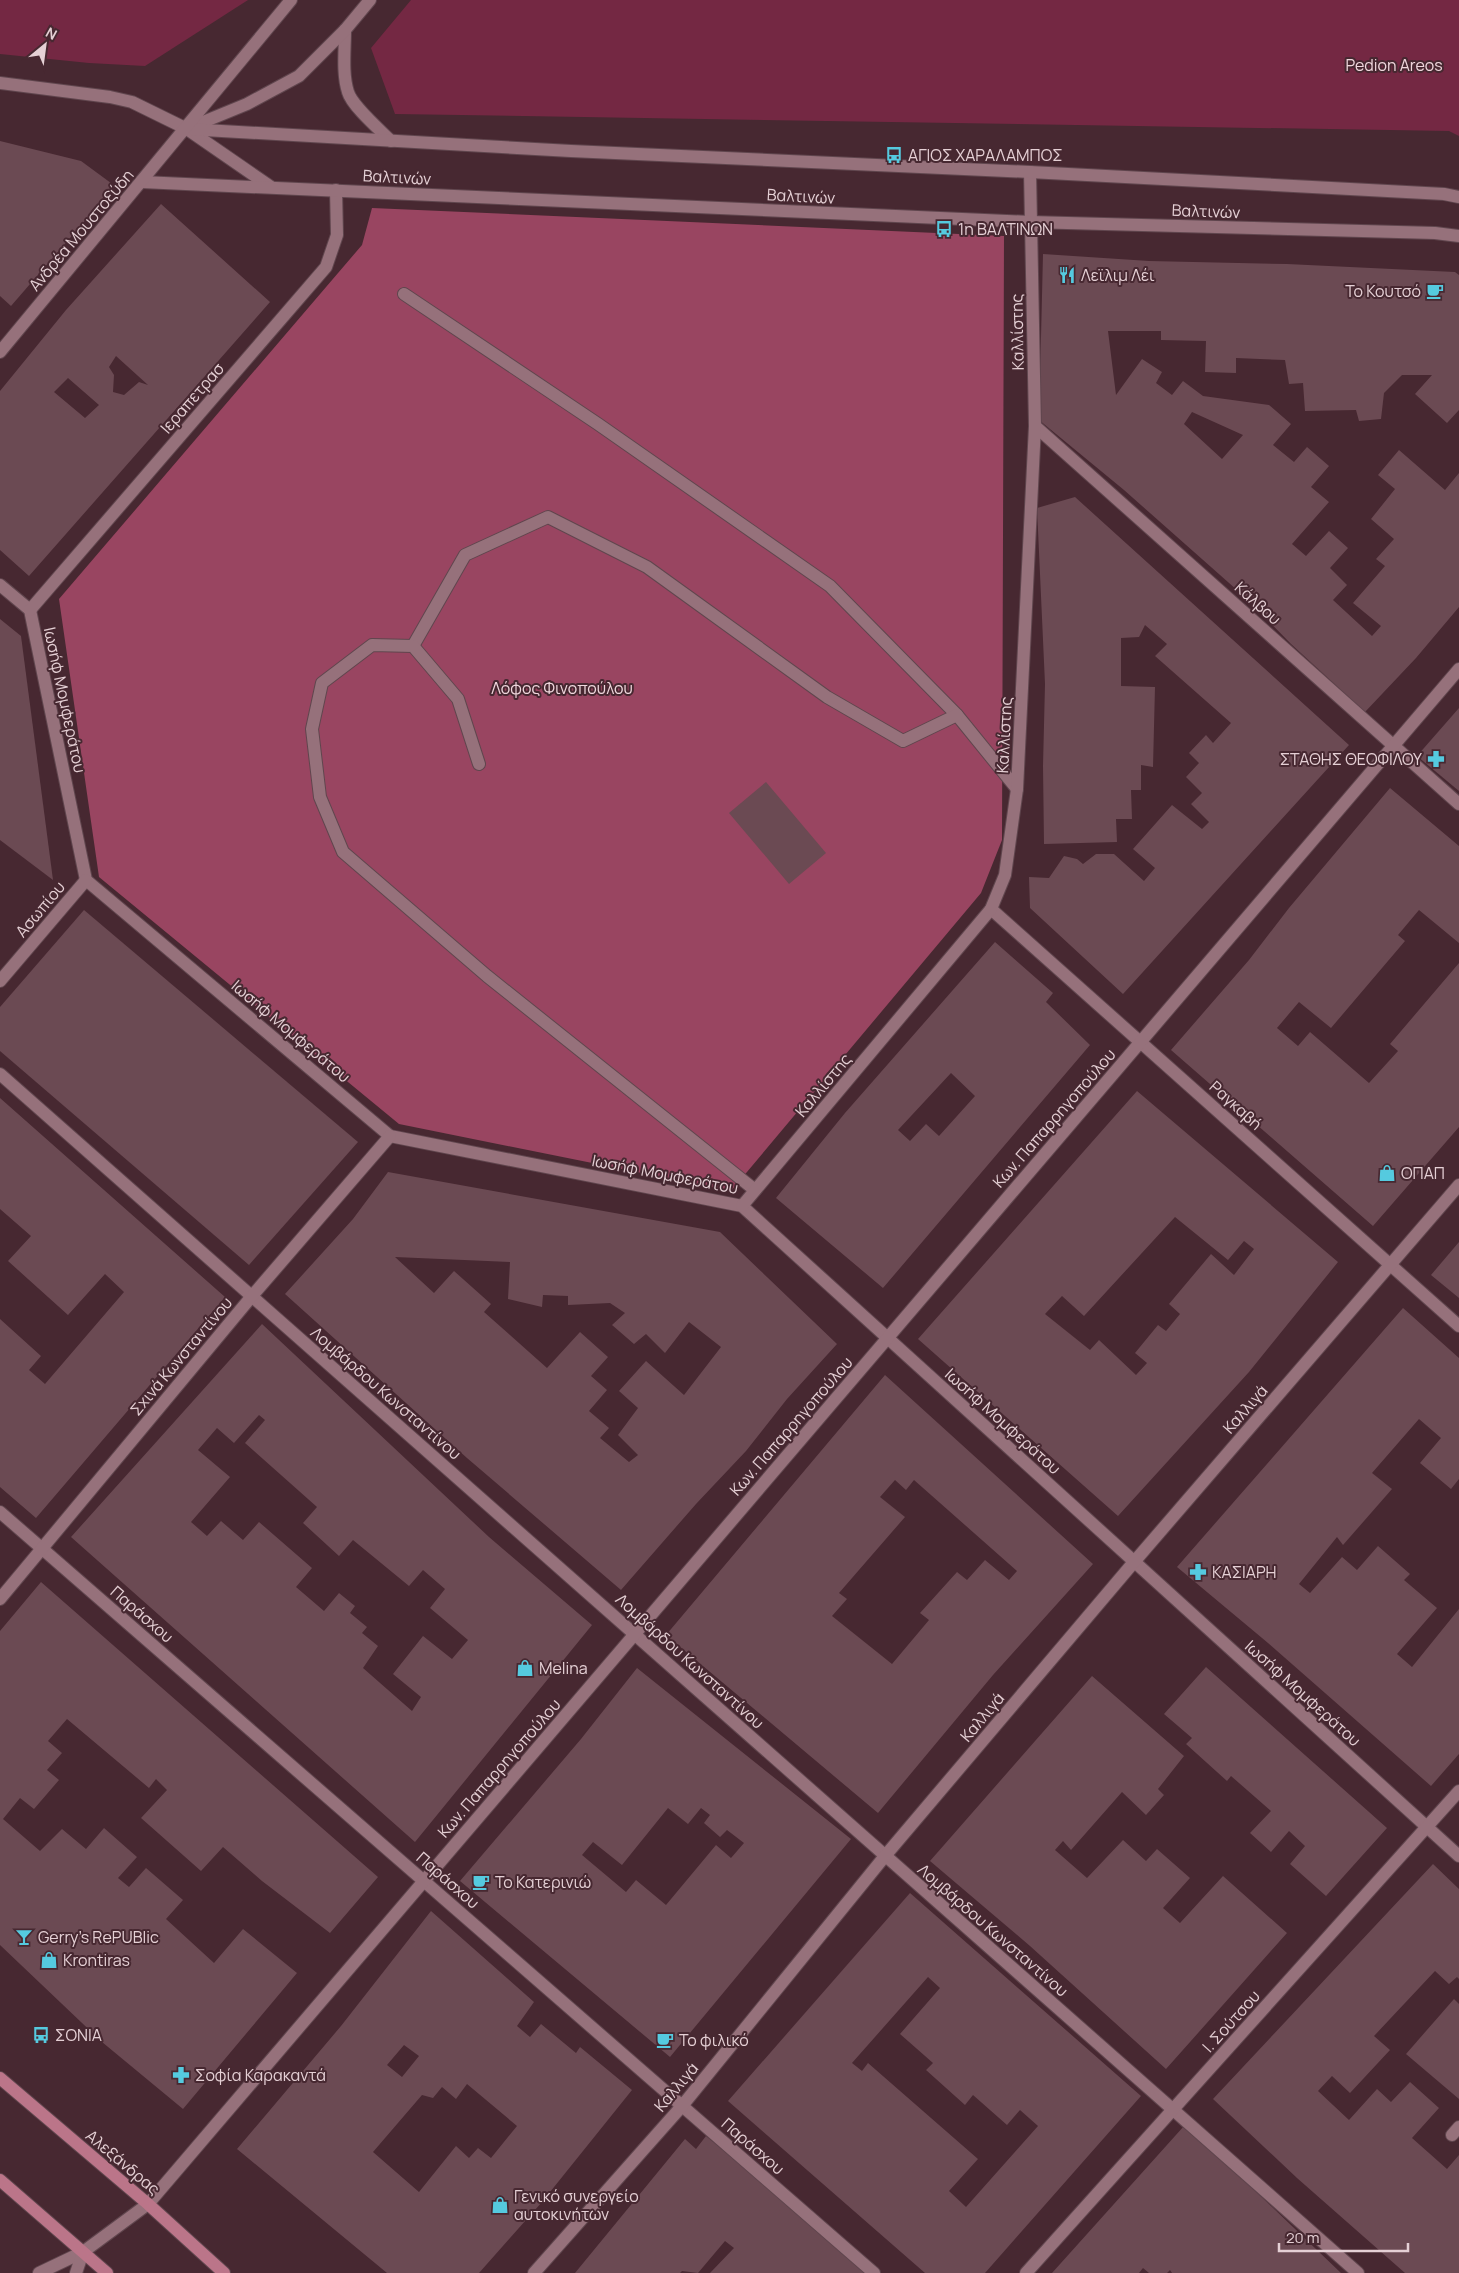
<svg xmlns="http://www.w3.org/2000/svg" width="1459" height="2273" font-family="Manrope,sans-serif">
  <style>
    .green { fill: #742843 }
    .forest { fill: #994561 }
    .building { fill: #6b4a53; fill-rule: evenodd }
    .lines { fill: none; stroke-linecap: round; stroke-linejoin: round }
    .pedestrian-casing { stroke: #60464e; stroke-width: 14 }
    .minor-casing { stroke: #60464e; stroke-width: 14 }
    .tertiary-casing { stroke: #60464e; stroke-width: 14 }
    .primary-casing { stroke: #60464e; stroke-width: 14 }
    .pedestrian { stroke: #96717b; stroke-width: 12 }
    .minor { stroke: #96717b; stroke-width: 12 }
    .tertiary { stroke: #96717b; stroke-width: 12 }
    .primary { stroke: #bb7589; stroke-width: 12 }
    .labels { text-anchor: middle; stroke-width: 4; stroke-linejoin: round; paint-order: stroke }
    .park-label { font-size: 16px; fill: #f0d7dd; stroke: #472831 }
    .poi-label { font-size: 16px; fill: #e5d0d5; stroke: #472831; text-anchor: start }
    .street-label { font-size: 16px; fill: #e5d0d5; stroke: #472831 }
  </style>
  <rect width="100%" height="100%" fill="#472831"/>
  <g class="green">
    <polygon points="0,0 248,0 145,66 89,63 0,54"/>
    <polygon points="411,0 1459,0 1459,136 1449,131 395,114 371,48"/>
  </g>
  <polygon class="forest" points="372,208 1004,236 1002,840 981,893 731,1191 399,1124 99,877 59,599 362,245"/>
  <g class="building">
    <polygon points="0,141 81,161 115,186 11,306 0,296"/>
    <path d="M 161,204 L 270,302 L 29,576 L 0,550 L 0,391 L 66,310 ZM 116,356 L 148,385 L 139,382 L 124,395 L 113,392 L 114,375 L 109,367 ZM 68,378 L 99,405 L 85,418 L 54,392 Z"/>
    <path d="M 1043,254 L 1149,261 L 1287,264 L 1455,272 L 1459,275 L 1459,410 L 1447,423 L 1415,394 L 1432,375 L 1402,375 L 1384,393 L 1381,419 L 1359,421 L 1356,410 L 1305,411 L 1303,383 L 1289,384 L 1285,360 L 1236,358 L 1236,373 L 1205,372 L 1206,341 L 1161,340 L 1161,331 L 1108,331 L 1116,395 L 1142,359 L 1162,372 L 1156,383 L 1172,395 L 1183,381 L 1203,396 L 1269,405 L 1291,424 L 1273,445 L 1294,462 L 1307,447 L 1329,466 L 1311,487 L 1329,502 L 1292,544 L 1306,556 L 1329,531 L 1348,548 L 1330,568 L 1347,585 L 1333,600 L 1372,636 L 1381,626 L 1353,603 L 1385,566 L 1376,559 L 1394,539 L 1371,519 L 1395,489 L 1378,475 L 1399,450 L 1445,490 L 1459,473 L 1459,607 L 1416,658 L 1365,712 L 1291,644 L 1246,598 L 1124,490 L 1039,420 ZM 1192,412 L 1243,435 L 1222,459 L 1184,424 Z"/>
    <polygon points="1075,497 1349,745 1123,994 1030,908 1029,877 1049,878 1064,856 1077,859 1083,864 1096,854 1114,854 1144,881 1155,868 1133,849 1172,805 1202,829 1209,822 1191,804 1202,793 1186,777 1199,763 1189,753 1206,735 1213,743 1231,723 1155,656 1167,644 1145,625 1139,637 1121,638 1121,686 1155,687 1153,767 1141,765 1141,790 1131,790 1132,819 1116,819 1117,842 1044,844 1043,766 1045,684 1037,508"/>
    <polygon points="0,619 21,636 53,880 0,840"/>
    <polygon points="1459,708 1459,791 1417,756"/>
    <polygon points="766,782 826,853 789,884 729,813"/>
    <polygon points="1390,788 1459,846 1459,943 1419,910 1398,935 1405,941 1331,1028 1299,1002 1277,1028 1298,1046 1310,1032 1369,1083 1398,1051 1390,1044 1459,963 1459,1127 1373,1226 1171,1050 1249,960 1289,908"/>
    <polygon points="84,910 358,1142 249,1265 0,1051 0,1007"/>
    <path d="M 995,942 L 1053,993 L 1046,1002 L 1090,1045 L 883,1288 L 776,1198 L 845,1113 ZM 951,1073 L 975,1096 L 939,1136 L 926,1124 L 910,1141 L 898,1130 Z"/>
    <path d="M 1137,1091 L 1338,1262 L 1249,1372 L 1118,1516 L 918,1339 ZM 1175,1217 L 1228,1260 L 1244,1241 L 1254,1249 L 1234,1275 L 1211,1254 L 1169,1304 L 1180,1314 L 1166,1331 L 1158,1325 L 1135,1353 L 1147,1363 L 1136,1375 L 1099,1340 L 1090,1350 L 1045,1314 L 1062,1296 L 1084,1316 Z"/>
    <polygon points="0,1098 225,1297 36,1518 0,1487 0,1319 41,1356 29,1370 45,1384 124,1292 105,1274 68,1315 8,1261 31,1236 0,1209"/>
    <path d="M 388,1172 L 720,1232 L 837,1344 L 787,1399 L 746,1451 L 696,1504 L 621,1590 L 467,1458 L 285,1294 L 353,1219 ZM 395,1257 L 510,1262 L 508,1299 L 542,1307 L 543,1295 L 568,1296 L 568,1305 L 610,1303 L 625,1313 L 612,1325 L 634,1344 L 646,1334 L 665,1353 L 689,1322 L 721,1347 L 684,1395 L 646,1361 L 619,1391 L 638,1408 L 618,1435 L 638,1455 L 629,1462 L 600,1438 L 609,1428 L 589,1411 L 607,1390 L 591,1376 L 608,1357 L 580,1332 L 547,1368 L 484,1312 L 491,1304 L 454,1271 L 434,1293 Z"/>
    <polygon points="1459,1242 1459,1298 1431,1275"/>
    <polygon points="1403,1308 1459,1358 1459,1479 1451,1489 1420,1463 1441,1438 1419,1419 1372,1473 1392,1489 1343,1545 1337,1537 1299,1584 1310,1593 1342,1557 1357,1570 1378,1546 1410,1574 1404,1580 1437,1608 1397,1654 1412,1667 1459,1609 1459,1754 1431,1786 1268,1643 1177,1567"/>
    <path d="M 262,1324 L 489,1537 L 592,1625 L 415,1842 L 71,1537 ZM 259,1415 L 265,1420 L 245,1443 L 317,1507 L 303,1523 L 339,1556 L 353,1540 L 409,1586 L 423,1570 L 445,1589 L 430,1608 L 468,1640 L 452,1659 L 423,1636 L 393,1674 L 421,1697 L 412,1711 L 363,1668 L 378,1646 L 362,1633 L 367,1627 L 350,1613 L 355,1606 L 339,1593 L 324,1611 L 296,1587 L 312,1568 L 259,1522 L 243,1540 L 221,1521 L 207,1536 L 191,1522 L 230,1477 L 198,1450 L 217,1428 L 234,1443 Z"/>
    <path d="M 885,1375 L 1093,1564 L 993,1675 L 878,1813 L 666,1635 ZM 895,1480 L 906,1490 L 914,1480 L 1017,1571 L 1009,1580 L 985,1560 L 967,1580 L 957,1572 L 920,1613 L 929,1620 L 892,1664 L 832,1616 L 847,1599 L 839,1593 L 905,1517 L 880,1497 Z"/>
    <polygon points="41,1582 378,1877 330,1933 262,1881 223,1847 201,1871 141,1818 167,1790 156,1779 149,1788 67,1719 48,1741 62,1753 47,1770 59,1780 34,1809 20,1798 3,1819 40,1851 62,1829 86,1849 104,1828 137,1857 118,1878 129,1887 146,1868 183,1900 166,1919 214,1963 243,1929 297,1973 183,2109 102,2042 0,1945 0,1631"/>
    <polygon points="1206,1667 1387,1828 1326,1896 1290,1864 1305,1846 1289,1831 1271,1852 1250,1833 1271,1811 1231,1776 1227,1781 1186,1744 1192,1738 1164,1714"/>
    <path d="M 637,1668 L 851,1839 L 670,2057 L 460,1881 L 581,1739 ZM 668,1808 L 688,1824 L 701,1808 L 710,1815 L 704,1823 L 720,1837 L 727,1830 L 744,1843 L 731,1858 L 716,1845 L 666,1905 L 636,1880 L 626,1892 L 582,1855 L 593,1842 L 622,1865 Z"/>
    <polygon points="1092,1676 1184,1756 1158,1789 1164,1795 1146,1815 1122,1792 1071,1850 1063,1841 1055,1850 1087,1878 1123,1840 1146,1861 1157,1849 1190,1878 1163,1908 1180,1923 1223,1876 1287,1933 1166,2069 1030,1946 930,1861"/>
    <polygon points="1433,1864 1459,1889 1459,1979 1457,1977 1449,1984 1435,1971 1374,2036 1390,2050 1350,2093 1332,2076 1318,2091 1349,2120 1377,2089 1391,2102 1410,2082 1439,2108 1412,2138 1447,2169 1459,2155 1459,2273 1405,2273 1297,2178 1213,2099"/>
    <path d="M 910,1893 L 1141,2096 L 985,2273 L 925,2273 L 728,2101 ZM 928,1977 L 940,1988 L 900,2034 L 933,2063 L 926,2070 L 965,2105 L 973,2095 L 1007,2125 L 1020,2110 L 1038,2126 L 966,2207 L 949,2191 L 978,2159 L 868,2063 L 862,2071 L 852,2063 Z"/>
    <path d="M 431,1911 L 534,2002 L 517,2026 L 530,2037 L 541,2024 L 576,2053 L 580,2047 L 632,2090 L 542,2202 L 479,2273 L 387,2273 L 237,2149 L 341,2026 ZM 404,2045 L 419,2056 L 402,2077 L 387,2065 ZM 467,2084 L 517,2126 L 491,2158 L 478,2148 L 469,2158 L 456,2146 L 419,2192 L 373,2152 L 422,2095 L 433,2098 L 442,2087 L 456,2099 Z"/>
    <polygon points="1454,1999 1459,2004 1459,2099 1406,2054"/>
    <polygon points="1184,2126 1248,2184 1341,2273 1172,2273 1170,2270 1167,2273 1149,2273 1143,2268 1139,2273 1052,2273"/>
    <polygon points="706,2136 778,2195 868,2273 710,2273 734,2248 725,2241 698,2273 682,2271 680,2273 575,2273 685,2139 696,2149"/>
  </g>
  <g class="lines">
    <g class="pedestrian-casing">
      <g id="pedestrian">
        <polyline points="404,294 598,424 830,586 957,715 1017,789"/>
        <polyline points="413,646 465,555 548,517 647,567 827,697 903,741 957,715"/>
        <polyline points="479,764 458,699 413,646 372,645 322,683 312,729 320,797 343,852 487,976 755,1190"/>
      </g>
    </g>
    <g class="minor-casing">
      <g id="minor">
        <polyline points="1035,426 1459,804"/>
        <polyline points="0,585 30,610 86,880 390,1136 742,1206 1459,1856"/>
        <polyline points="30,610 326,267 337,235 336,190"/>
        <polyline points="991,909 1459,1326"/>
        <polyline points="0,981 86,880"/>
        <polyline points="0,1074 1358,2273"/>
        <polyline points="742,1206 991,909 1005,875 1017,789 1035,426 1030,172"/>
        <polyline points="0,1512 874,2273"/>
        <polyline points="0,1599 252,1296 390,1136"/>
        <polyline points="1452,2135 1459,2127"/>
        <polyline points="39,2273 83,2252 148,2204 1459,669"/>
        <polyline points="76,2273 83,2252"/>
        <polyline points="534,2273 682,2106 885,1856 1134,1562 1459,1185"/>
        <polyline points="1026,2273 1459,1791"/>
      </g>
    </g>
    <g class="tertiary-casing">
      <g id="tertiary">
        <path d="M 345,30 C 345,50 342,73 348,92 C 352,106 380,130 391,141"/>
        <polyline points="0,83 110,97 132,102 187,129 271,187"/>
        <polyline points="191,127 247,104 299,76 345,30 370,0"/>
        <polyline points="187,129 571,151 1030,172 1444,194 1459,197"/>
        <polyline points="142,182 1030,222 1435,233 1459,236"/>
        <polyline points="0,352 291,0"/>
      </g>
    </g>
    <g class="primary-casing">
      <g id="primary">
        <polyline points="0,2078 148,2204 224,2273"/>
        <polyline points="0,2180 107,2273"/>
      </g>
    </g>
    <use href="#pedestrian" class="pedestrian"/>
    <use href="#minor" class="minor"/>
    <use href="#tertiary" class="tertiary"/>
    <use href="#primary" class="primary"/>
  </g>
  <defs>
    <g id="bus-bare" transform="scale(1.35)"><path d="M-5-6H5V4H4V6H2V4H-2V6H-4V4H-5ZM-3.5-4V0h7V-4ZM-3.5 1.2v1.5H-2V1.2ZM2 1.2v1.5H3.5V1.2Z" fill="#55cadf" stroke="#472831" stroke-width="2.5" paint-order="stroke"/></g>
    <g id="restaurant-bare" transform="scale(1.35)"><path d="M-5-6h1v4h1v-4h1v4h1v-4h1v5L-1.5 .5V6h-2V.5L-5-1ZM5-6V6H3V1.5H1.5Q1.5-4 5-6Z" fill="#55cadf" stroke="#472831" stroke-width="2.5" paint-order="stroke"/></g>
    <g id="cafe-bare" transform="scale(1.35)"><path d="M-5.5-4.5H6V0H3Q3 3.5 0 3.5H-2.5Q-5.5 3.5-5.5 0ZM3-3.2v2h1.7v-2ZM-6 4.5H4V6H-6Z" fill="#55cadf" stroke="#472831" stroke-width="2.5" paint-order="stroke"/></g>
    <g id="pharmacy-bare" transform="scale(1.35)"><path d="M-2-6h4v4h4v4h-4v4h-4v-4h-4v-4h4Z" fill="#55cadf" stroke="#472831" stroke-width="2.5" paint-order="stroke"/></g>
    <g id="shop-bare" transform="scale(1.35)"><path d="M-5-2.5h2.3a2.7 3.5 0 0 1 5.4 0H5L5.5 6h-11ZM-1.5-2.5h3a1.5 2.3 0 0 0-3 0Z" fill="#55cadf" stroke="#472831" stroke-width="2.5" paint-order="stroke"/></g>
    <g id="bar-bare" transform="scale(1.35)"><path d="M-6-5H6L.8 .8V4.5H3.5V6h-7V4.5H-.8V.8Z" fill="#55cadf" stroke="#472831" stroke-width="2.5" paint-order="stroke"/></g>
  </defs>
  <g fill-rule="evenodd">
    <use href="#bus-bare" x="894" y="155"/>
    <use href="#bus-bare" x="944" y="229"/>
    <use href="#restaurant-bare" x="1067" y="275"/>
    <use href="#cafe-bare" x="1435" y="291"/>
    <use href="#pharmacy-bare" x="1436" y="759"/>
    <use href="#shop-bare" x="1387" y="1173"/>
    <use href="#pharmacy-bare" x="1198" y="1572"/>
    <use href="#shop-bare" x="525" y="1668"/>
    <use href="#cafe-bare" x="481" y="1882"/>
    <use href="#bar-bare" x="24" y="1937"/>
    <use href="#shop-bare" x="49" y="1960"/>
    <use href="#bus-bare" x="41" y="2035"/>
    <use href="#cafe-bare" x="665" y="2040"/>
    <use href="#pharmacy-bare" x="181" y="2075"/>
    <use href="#shop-bare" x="500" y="2205"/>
  </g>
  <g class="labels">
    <g class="park-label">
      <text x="1394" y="71">Pedion Areos</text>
      <text x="562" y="694">Λόφος Φινοπούλου</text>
    </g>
    <g class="poi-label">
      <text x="908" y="161">ΑΓΙΟΣ ΧΑΡΑΛΑΜΠΟΣ</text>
      <text x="958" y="235">1η ΒΑΛΤΙΝΩΝ</text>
      <text x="1081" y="281">Λεϊλιμ Λέι</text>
      <text x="1421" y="297" text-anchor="end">Το Κουτσό</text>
      <text x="1422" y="765" text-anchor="end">ΣΤΑΘΗΣ ΘΕΟΦΙΛΟΥ</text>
      <text x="1401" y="1179">ΟΠΑΠ</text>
      <text x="1212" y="1578">ΚΑΣΙΑΡΗ</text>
      <text x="539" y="1674">Melina</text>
      <text x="495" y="1888">Το Κατερινιώ</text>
      <text x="38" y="1943">Gerry's RePUBlic</text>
      <text x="63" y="1966">Krontiras</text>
      <text x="55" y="2041">ΣΟΝΙΑ</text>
      <text x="679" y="2046">Το φιλικό</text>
      <text x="195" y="2081">Σοφία Καρακαντά</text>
      <text x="514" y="2202">Γενικό συνεργείο<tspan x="514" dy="18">αυτοκινήτων</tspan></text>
    </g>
    <g class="street-label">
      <text transform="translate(397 177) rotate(3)" y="6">Βαλτινών</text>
      <text transform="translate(801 196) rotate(3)" y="6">Βαλτινών</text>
      <text transform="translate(1206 211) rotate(2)" y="6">Βαλτινών</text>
      <text transform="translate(81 230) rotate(-50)" y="6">Ανδρέα Μουστοξύδη</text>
      <text transform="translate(1017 332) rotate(-91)" y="6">Καλλίστης</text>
      <text transform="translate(192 398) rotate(-49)" y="6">Ιεραπετρασ</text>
      <text transform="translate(1258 603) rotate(42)" y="6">Κάλβου</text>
      <text transform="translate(65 700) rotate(78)" y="6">Ιωσήφ Μομφεράτου</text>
      <text transform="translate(1004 735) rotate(-87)" y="6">Καλλίστης</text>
      <text transform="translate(40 909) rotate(-50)" y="6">Ασωπίου</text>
      <text transform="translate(291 1031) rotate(40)" y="6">Ιωσήφ Μομφεράτου</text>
      <text transform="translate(823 1085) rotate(-50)" y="6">Καλλίστης</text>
      <text transform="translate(1236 1105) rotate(42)" y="6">Ραγκαβή</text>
      <text transform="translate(1054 1118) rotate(-49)" y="6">Κων. Παπαρρηγοπούλου</text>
      <text transform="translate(665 1174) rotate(11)" y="6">Ιωσήφ Μομφεράτου</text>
      <text transform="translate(181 1356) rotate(-50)" y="6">Σχινά Κωνσταντίνου</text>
      <text transform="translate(386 1393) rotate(41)" y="6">Λομβάρδου Κωνσταντίνου</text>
      <text transform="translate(1245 1409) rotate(-49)" y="6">Καλλιγά</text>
      <text transform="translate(1003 1421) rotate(42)" y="6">Ιωσήφ Μομφεράτου</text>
      <text transform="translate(791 1426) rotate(-49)" y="6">Κων. Παπαρρηγοπούλου</text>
      <text transform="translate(142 1614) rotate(41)" y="6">Παράσχου</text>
      <text transform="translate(690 1661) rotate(42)" y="6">Λομβάρδου Κωνσταντίνου</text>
      <text transform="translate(1303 1693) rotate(42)" y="6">Ιωσήφ Μομφεράτου</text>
      <text transform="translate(982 1717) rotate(-50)" y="6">Καλλιγά</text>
      <text transform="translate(499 1768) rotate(-49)" y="6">Κων. Παπαρρηγοπούλου</text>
      <text transform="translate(448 1880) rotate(41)" y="6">Παράσχου</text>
      <text transform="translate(993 1930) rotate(41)" y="6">Λομβάρδου Κωνσταντίνου</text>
      <text transform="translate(1231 2021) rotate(-48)" y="6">Ι. Σούτσου</text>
      <text transform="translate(676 2087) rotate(-50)" y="6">Καλλιγά</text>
      <text transform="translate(753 2146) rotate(41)" y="6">Παράσχου</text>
      <text transform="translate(123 2162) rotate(40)" y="6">Αλεξάνδρας</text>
    </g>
  </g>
  <g transform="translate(45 45) rotate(29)" stroke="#472831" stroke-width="4" paint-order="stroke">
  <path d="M0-4L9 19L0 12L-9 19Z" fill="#e5d0d5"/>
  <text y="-8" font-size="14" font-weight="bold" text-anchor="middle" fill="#e5d0d5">N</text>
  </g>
  <path d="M1279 2243v8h129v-8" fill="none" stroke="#e5d0d5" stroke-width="2.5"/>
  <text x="1286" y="2243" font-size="15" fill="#e5d0d5" stroke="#472831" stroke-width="4" paint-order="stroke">20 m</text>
</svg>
